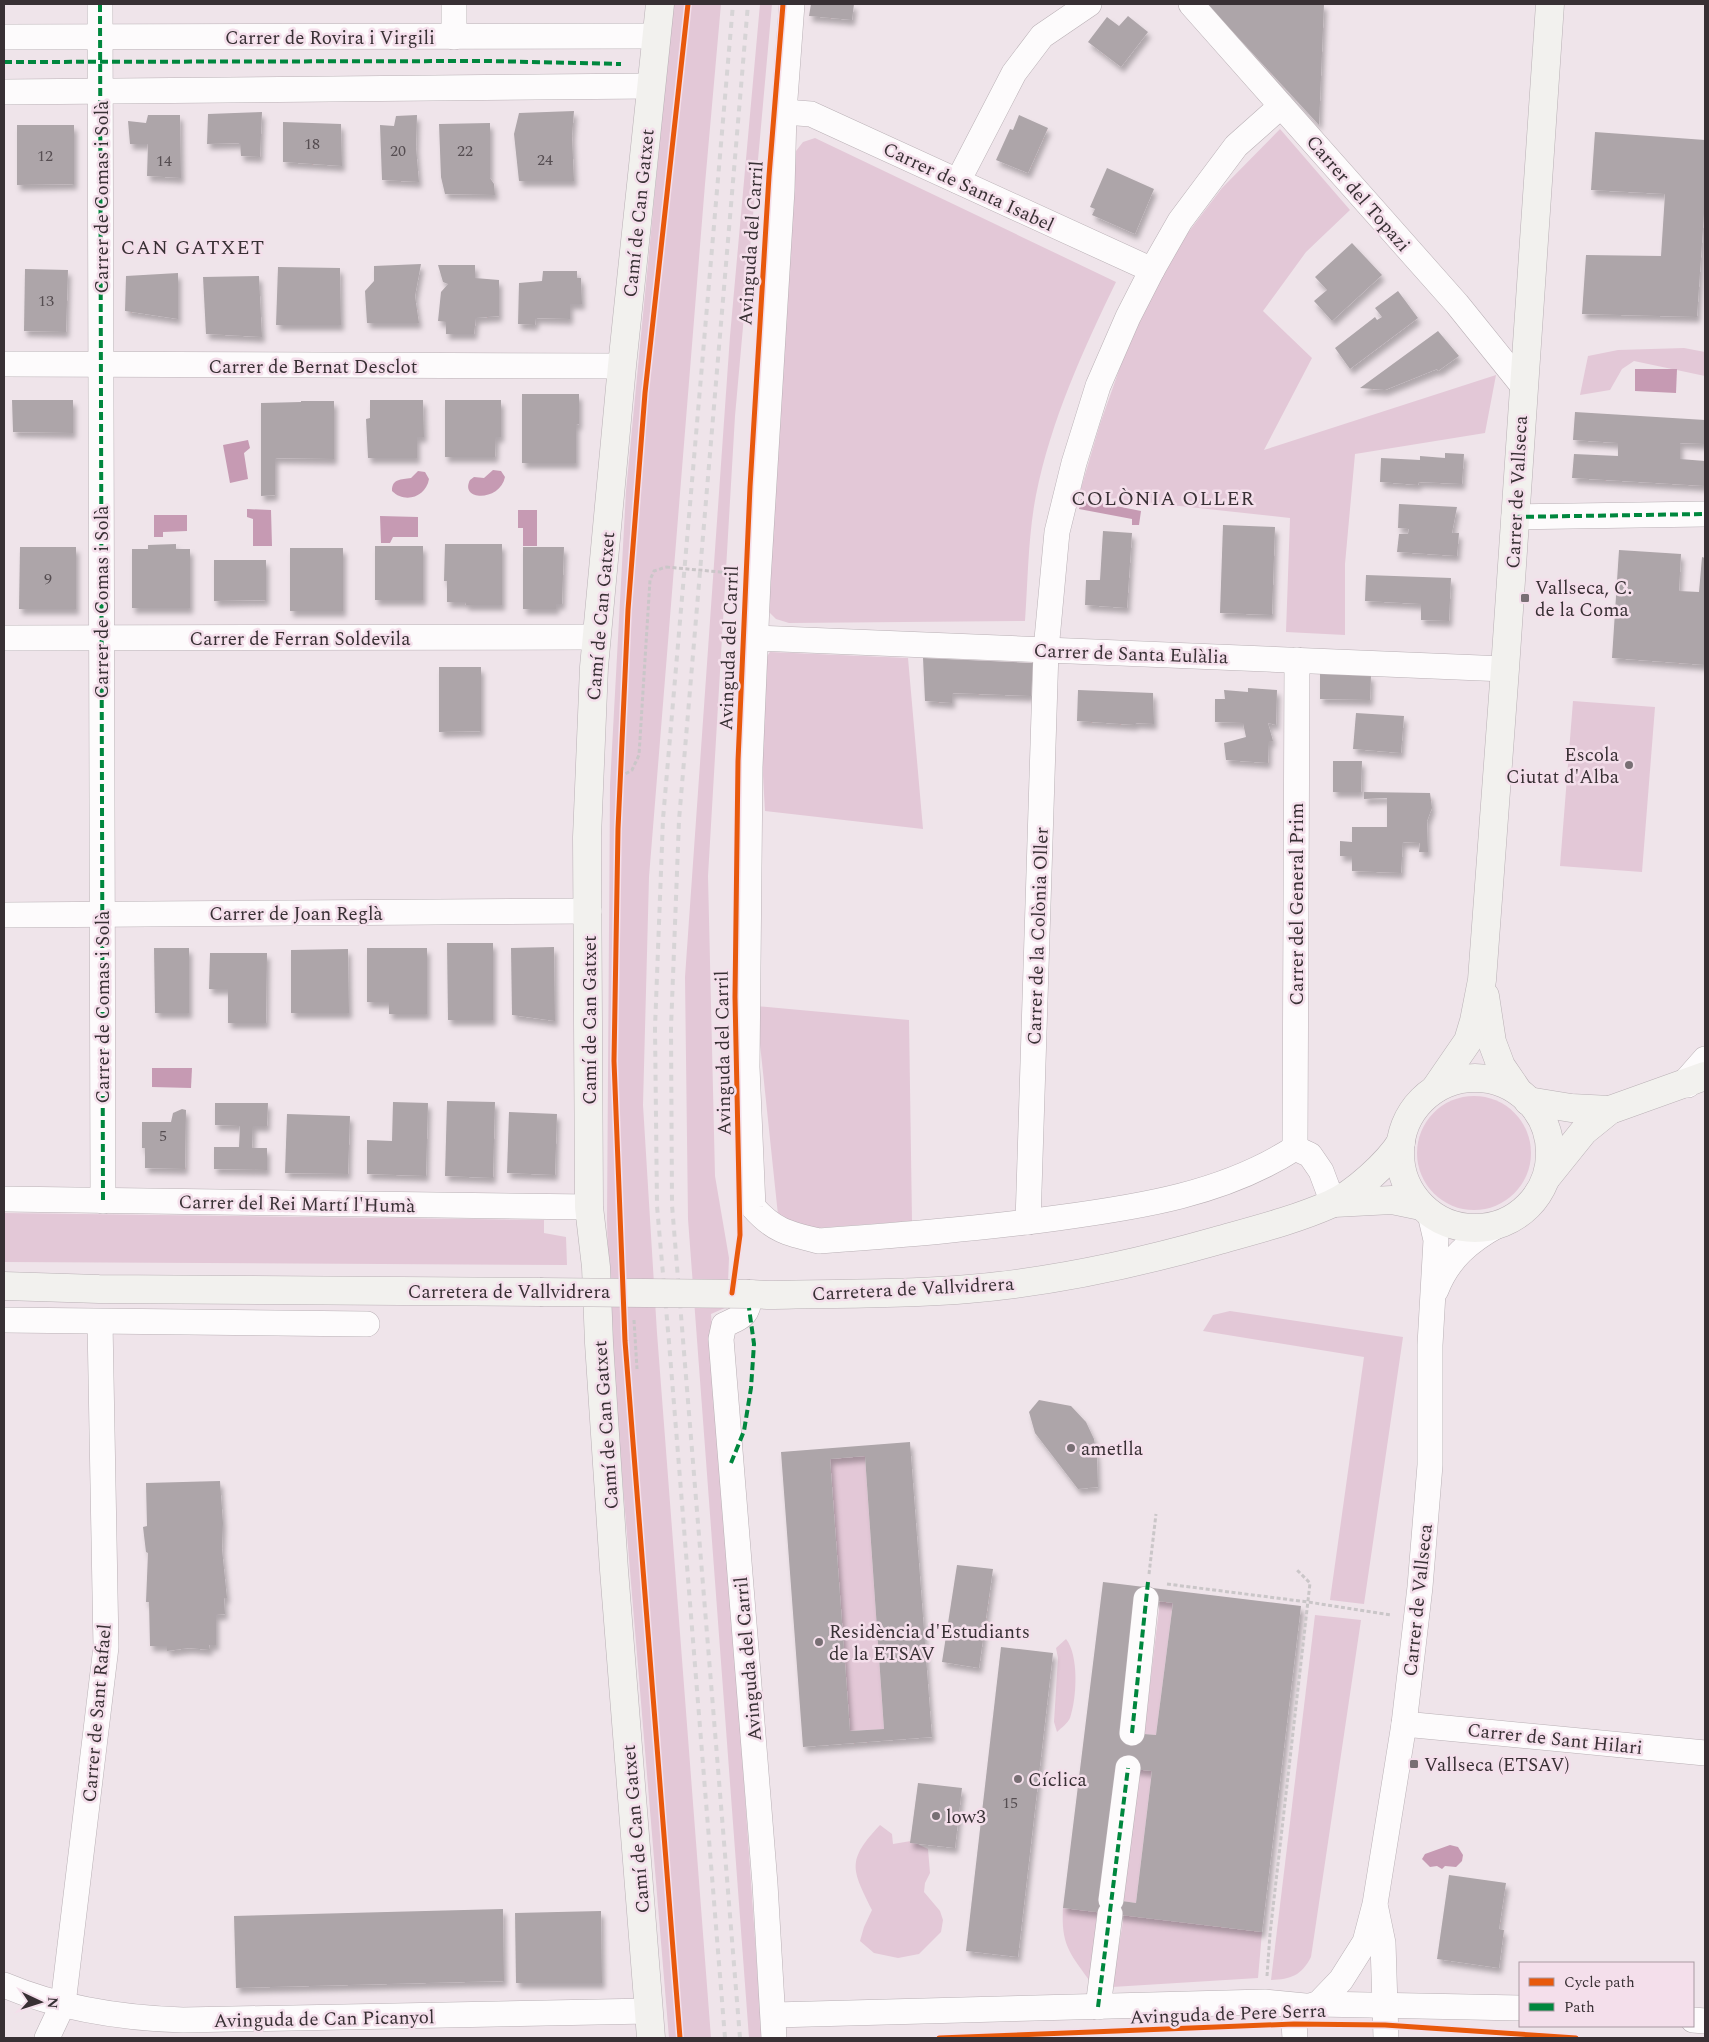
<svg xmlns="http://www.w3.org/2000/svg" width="1709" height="2042" font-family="Spectral,serif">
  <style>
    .green { fill: #e3c8d7 }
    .water { fill: #c69ab3 }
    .building { fill: #ada5a9; fill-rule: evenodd; filter: url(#shadow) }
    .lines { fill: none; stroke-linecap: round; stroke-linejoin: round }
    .street-casing { stroke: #b9b0b5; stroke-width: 26 }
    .secondary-casing { stroke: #b9b0b5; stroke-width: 29 }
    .path { stroke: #cac6c8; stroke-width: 3; stroke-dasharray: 4 2.5; stroke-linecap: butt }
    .street { stroke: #fdfbfc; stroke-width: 25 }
    .secondary { stroke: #f2f1ee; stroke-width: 28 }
    .rail { stroke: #d7d4d6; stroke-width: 4; stroke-dasharray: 6 6; stroke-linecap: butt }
    .secondary-bridge-casing { stroke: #b9b0b5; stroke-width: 29; stroke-linecap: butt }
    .path-bridge { stroke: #cac6c8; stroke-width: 3; stroke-dasharray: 4 2.5; stroke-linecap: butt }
    .secondary-bridge { stroke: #f2f1ee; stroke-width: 28 }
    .quiet { stroke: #00873e; stroke-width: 4; stroke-dasharray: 8 4; stroke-linecap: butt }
    .cycleway-casing { stroke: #f4dfeb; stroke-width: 8 }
    .cycleway { stroke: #e8590c; stroke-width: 5 }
    .poi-dot { fill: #786f74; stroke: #f4dfeb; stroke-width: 2 }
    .labels { text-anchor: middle; stroke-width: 5; stroke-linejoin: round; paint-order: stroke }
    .number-label { font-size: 16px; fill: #554d51 }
    .street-label { font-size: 19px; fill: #383034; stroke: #f4dfeb }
    .poi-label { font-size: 19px; fill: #383034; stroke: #f4dfeb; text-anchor: start }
    .neighbourhood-label { font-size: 20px; letter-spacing: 1px; fill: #383034; stroke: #f4dfeb }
  </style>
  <defs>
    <filter id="shadow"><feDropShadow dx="3" dy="5.5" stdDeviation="2.5" flood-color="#0004"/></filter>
  </defs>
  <rect width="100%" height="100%" fill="#efe4ea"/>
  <g class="green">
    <polygon points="673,4 721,4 705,184 649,877 643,1105 657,1333 711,2038 669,2038 610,1331 607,1220 610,785 626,491"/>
    <polygon points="760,4 772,4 735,416 708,876 715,1176 729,1258 727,1307 711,1314 762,2038 749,2038 688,1219 685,977 730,336"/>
    <polygon points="1280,129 1350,210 1306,252 1263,311 1312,358 1264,450 1496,375 1485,433 1355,454 1345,564 1345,635 1286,632 1290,518 1079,495 1100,424 1129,342 1171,255 1222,188"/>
    <path d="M 815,138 L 1116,282 C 1083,350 1051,420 1036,495 C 1028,536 1028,579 1025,621 L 789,623 L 776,619 L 769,612 L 767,592 L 796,151 L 803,142 Z"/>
    <polygon points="1684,348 1705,352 1705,376 1634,361 1622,369 1610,390 1580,395 1588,356 1618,350"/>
    <polygon points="770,652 908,658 923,829 765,811 757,671"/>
    <polygon points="1573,701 1655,707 1642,872 1560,866"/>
    <polygon points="756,1006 909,1020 912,1221 803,1229 778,1215"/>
    <circle cx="1474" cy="1153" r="57"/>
    <polygon points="4,1213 544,1220 544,1233 566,1237 567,1265 4,1262"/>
    <polygon points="1230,1311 1403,1337 1364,1604 1330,1600 1364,1357 1203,1331 1213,1315"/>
    <polygon points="865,1456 884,1729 850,1731 830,1459"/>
    <polygon points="1160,1601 1173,1603 1156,1735 1144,1734"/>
    <path d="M 1315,1615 L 1361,1620 L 1311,1957 C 1301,1976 1291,1979 1271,1980 Z"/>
    <path d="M 1066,1639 C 1079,1655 1077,1698 1070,1718 C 1068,1723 1061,1728 1057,1732 L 1054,1722 L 1058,1658 L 1056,1648 Z"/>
    <polygon points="1137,1769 1152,1771 1136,1903 1121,1901"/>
    <path d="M 880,1825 L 892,1834 L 893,1844 L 911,1841 L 928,1849 L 930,1873 L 925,1883 L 924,1892 L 940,1911 L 943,1920 L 941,1932 L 919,1954 L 898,1958 L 874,1953 L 860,1941 L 864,1927 L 872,1910 C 852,1869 846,1861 880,1825 Z"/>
    <path d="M 1063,1908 L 1099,1912 L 1089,1980 C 1069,1952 1061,1944 1063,1908 Z"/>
    <polygon points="1124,1915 1262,1932 1258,1978 1112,1987"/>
  </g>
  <g class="water">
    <polygon points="1635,369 1677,369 1676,393 1635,391"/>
    <polygon points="248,440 250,448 244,453 248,479 230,483 223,445"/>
    <path d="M 493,470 L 501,471 L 505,477 C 500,502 459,501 470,480 L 474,477 L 484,478 Z"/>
    <path d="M 418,471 L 425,472 L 429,479 C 426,497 405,504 392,491 C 392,478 401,480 411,478 Z"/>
    <polygon points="1081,499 1141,511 1139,525 1132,525 1132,519 1079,509"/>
    <polygon points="247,509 271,510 272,546 253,546 253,519 247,517"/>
    <polygon points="518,510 537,510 537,546 523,546 523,528 518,528"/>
    <polygon points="154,515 187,515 187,531 163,532 163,537 154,537"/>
    <polygon points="380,516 418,517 418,537 393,537 390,543 381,543"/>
    <polygon points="152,1068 192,1068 191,1088 152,1087"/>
    <polygon points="1450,1845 1458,1847 1463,1855 1462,1861 1456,1867 1445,1866 1442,1869 1437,1866 1430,1867 1422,1859 1425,1854"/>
  </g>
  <g class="building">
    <polygon points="811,4 854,4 852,20 809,16"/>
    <polygon points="1208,4 1324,4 1319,125 1209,6"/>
    <polygon points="1128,16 1148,32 1121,67 1088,42 1107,17 1119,26"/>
    <polygon points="574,111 572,136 574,181 519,181 514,134 519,113"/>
    <polygon points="262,112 260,157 241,156 240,143 207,144 208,114"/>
    <polygon points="148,115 180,115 181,178 147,176 148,144 130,144 128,121 146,123"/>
    <polygon points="417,115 416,147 419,182 382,180 380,125 394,126 396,116"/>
    <polygon points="1019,115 1048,128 1028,173 996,160 1010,129 1013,130"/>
    <polygon points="283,122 341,124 342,166 283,162"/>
    <polygon points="490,123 490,178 494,184 495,195 445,194 441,177 439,124"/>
    <polygon points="17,125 74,125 74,184 17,185"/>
    <polygon points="1595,132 1705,140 1705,199 1697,317 1582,314 1586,255 1661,256 1665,194 1591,190"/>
    <polygon points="1107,168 1154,189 1135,234 1092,215 1095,209 1090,207"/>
    <polygon points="1352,243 1382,275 1332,321 1314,301 1327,290 1315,277"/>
    <polygon points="421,264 415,296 419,323 367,323 365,291 374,281 374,266"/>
    <polygon points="438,265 475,265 475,278 499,280 499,316 476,318 474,334 446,334 446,322 438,321 441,292 448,284 443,282"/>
    <polygon points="278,267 340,268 341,325 276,325"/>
    <polygon points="25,269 68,270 66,332 24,331"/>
    <polygon points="543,271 577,271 577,278 581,278 582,304 570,304 570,319 536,318 535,325 518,324 519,283 542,281"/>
    <polygon points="178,273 178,319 125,311 126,276"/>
    <polygon points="259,276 262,337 206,334 203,277"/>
    <polygon points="1398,291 1418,318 1350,369 1335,348 1375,317 1377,320 1382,317 1375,308"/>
    <polygon points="1438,331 1459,356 1438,371 1437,369 1385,390 1360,388"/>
    <polygon points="522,394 579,394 579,424 576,425 576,463 522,463"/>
    <polygon points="12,400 73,400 73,433 13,432"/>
    <polygon points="370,400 423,400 424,437 417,437 417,458 368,458 366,419 370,418"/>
    <polygon points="445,400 501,400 501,437 496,437 495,457 445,457"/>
    <polygon points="301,401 334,401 334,459 275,458 275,495 261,496 261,403 301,402"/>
    <polygon points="1575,412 1705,420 1705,444 1680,443 1680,459 1705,461 1705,486 1572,478 1574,454 1618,456 1618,443 1573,440"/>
    <polygon points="1445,453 1464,454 1462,484 1419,482 1418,485 1380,482 1381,458 1420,460 1420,456 1445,458"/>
    <polygon points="1399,504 1457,507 1452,533 1459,533 1457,556 1397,552 1399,534 1408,534 1409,529 1398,528"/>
    <polygon points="1223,525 1275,527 1272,615 1220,613"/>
    <polygon points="1103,531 1132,533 1127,608 1085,605 1086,580 1100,580"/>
    <polygon points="176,544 176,549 190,549 190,608 132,608 132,549 148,549 148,545"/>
    <polygon points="445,544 502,544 502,605 466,605 465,602 447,602 447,581 444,581"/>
    <rect x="375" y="546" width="48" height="54"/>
    <polygon points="20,547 76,547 76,609 19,609"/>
    <polygon points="523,547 564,547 562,604 556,604 556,609 523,609"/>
    <rect x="290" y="548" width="53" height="63"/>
    <polygon points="1619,550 1681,554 1679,591 1699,592 1702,557 1705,558 1705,665 1612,658"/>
    <polygon points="214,560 266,560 266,600 214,601"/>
    <polygon points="1366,575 1451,578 1449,621 1421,620 1421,604 1365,601"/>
    <polygon points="923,658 1033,663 1031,696 952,693 952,703 925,701"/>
    <polygon points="439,667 481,667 481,731 439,732"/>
    <polygon points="1320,674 1371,675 1370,700 1320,699"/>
    <polygon points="1248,688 1277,690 1276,725 1268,723 1273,741 1269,741 1268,763 1226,760 1224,743 1246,737 1243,723 1215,722 1215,699 1225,699 1224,690 1248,692"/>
    <polygon points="1078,690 1153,693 1154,724 1135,723 1135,725 1077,721"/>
    <polygon points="1356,713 1404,716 1401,753 1353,749"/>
    <polygon points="1333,761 1362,761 1361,792 1333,792"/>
    <polygon points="1364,792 1430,793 1432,808 1427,821 1428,852 1419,852 1420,843 1403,842 1401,873 1352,871 1352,856 1340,856 1340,841 1352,842 1352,827 1387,827 1387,798 1364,799"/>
    <polygon points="447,943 493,943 493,1020 448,1020"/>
    <polygon points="554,947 555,1021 512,1015 511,948"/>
    <polygon points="154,948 189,948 189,1013 155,1013"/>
    <polygon points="367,948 427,948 427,1014 389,1014 389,1002 367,1002"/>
    <polygon points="348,949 349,1013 291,1013 291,950"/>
    <polygon points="210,953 267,953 266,1023 228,1023 228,989 209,989"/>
    <polygon points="447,1101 495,1102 493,1178 445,1176"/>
    <polygon points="393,1102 428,1103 426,1176 367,1174 367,1140 392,1141"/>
    <polygon points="215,1103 268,1103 267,1126 253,1126 252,1148 267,1148 267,1170 214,1169 214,1147 239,1147 240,1126 215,1125"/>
    <polygon points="182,1109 186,1110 185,1169 145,1168 145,1148 142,1148 142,1122 171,1122 173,1113"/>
    <polygon points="509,1112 557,1114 555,1175 507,1173"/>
    <polygon points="287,1114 350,1116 348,1174 285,1173"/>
    <polygon points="1039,1400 1071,1406 1086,1422 1094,1439 1097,1458 1098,1487 1078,1489 1035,1433 1029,1412"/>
    <path d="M 910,1442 L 932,1737 L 803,1747 L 781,1452 ZM 865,1456 L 884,1729 L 850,1731 L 830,1459 Z"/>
    <polygon points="220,1481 223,1523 222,1549 227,1598 224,1598 225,1614 216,1615 216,1645 209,1645 210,1650 189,1648 167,1651 167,1646 150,1646 149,1602 146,1602 148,1553 146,1552 143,1527 147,1526 146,1483"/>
    <polygon points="957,1565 993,1569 979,1668 942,1662"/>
    <path d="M 1103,1582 L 1301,1606 L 1262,1932 L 1063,1908 ZM 1136,1598 L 1173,1603 L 1156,1735 L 1120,1732 ZM 1116,1767 L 1152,1771 L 1136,1903 L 1101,1898 Z"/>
    <polygon points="1001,1647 1053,1653 1018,1957 966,1951"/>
    <polygon points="918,1783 962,1788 955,1848 910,1843"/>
    <polygon points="1449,1875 1506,1883 1499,1929 1504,1930 1499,1968 1437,1959"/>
    <polygon points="503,1909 504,1981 236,1988 234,1916"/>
    <polygon points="601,1911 602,1983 516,1983 515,1913"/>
  </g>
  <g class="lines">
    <g class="street-casing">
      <g id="street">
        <polyline points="100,4 103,1201"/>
        <path d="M 792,4 L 784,112 L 782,190 L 758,581 L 750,767 L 747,1067 L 753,1207 C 774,1231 789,1234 819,1241 C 898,1235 978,1229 1057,1218 C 1139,1207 1224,1194 1295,1148"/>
        <polyline points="1191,4 1457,304 1523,386"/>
        <polyline points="4,37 656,36"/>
        <polyline points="454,37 454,4"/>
        <polyline points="4,92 651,86"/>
        <polyline points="784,112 811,114 1152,270"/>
        <polyline points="958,181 1014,73 1042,36 1089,4"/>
        <polyline points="4,364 622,366"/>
        <polyline points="1514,517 1705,514"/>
        <polyline points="4,638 597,637"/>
        <polyline points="757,638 1505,669"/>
        <polyline points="4,915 589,911"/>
        <polyline points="1688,1085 1683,1084 1705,1059"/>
        <polyline points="1295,1148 1297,660"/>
        <polyline points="1295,1148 1310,1155 1321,1171 1333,1203"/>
        <polyline points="4,1199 589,1207"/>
        <polyline points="1028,1222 1046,650 1057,532 1074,463 1098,386 1128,317 1152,270 1180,221 1236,146 1281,106"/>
        <path d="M 1436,1290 C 1448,1259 1469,1241 1498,1225"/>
        <path d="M 750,1294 C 748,1316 743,1316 724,1325 L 721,1339 L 765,1884 L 774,2038"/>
        <polyline points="4,1320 367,1324"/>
        <polyline points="1404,1724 1705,1753"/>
        <polyline points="1132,1733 1146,1599"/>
        <polyline points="1111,1900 1128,1768"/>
        <polyline points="1376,1909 1383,1943 1386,2038"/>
        <path d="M 4,1985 C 61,2009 121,2018 183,2020 L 649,2011"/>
        <polyline points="1318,2004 1341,1980 1365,1942 1375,1904 1404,1724 1420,1587 1430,1465 1430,1345 1436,1240 1430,1214"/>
        <polyline points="1098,2007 1110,1914"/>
        <polyline points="774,2015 1265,2002 1305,2006"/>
        <polyline points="1693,2020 1705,2021"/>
        <polyline points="47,2038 63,2004 106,1647 100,1322"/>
        <path d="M 1295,2038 C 1293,2016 1295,2008 1318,2004 L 1520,2008"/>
      </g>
    </g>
    <g class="secondary-casing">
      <g id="secondary">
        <polyline points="1485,996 1492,1042 1501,1066 1518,1091"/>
        <circle cx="1475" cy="1153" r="75"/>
        <polyline points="1435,1089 1468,1041 1474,1021 1482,980 1505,669 1550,4"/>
        <polyline points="1528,1101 1571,1108 1610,1110"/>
        <polyline points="1547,1177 1584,1131 1610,1110 1705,1076"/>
        <polyline points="1334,1203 1392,1200 1421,1206"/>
        <polyline points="4,1286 99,1289 540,1292"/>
        <path d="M 750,1294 L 768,1295 C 834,1293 902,1295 968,1289 C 1053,1282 1135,1264 1216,1241 C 1255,1230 1295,1220 1331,1204 C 1354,1194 1388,1163 1401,1142"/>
        <polyline points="651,2038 614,1570 599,1343 596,1267 589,1207 587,837 594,667 622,366 660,4"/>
      </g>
    </g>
    <g class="path">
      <polyline points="720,572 734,574"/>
      <polyline points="620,777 632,770 639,755 650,580 654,571 666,567"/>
      <polyline points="634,1320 637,1369"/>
      <polyline points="1149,1574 1156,1514"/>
      <polyline points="1167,1584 1308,1602 1391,1615"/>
      <polyline points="1267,1976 1270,1934 1310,1583 1297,1570"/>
    </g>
    <use href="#street" class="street"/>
    <use href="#secondary" class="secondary"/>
    <g class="rail">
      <polyline points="725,2038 669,1342 657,1206 655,1028 663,819 733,4"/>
      <polyline points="740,2038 672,1205 671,1028 679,820 748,4"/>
    </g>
    <g class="secondary-bridge-casing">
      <polyline id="secondary-bridge" points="540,1292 750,1294"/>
    </g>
    <polyline class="path-bridge" points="666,567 720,572"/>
    <use href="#secondary-bridge" class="secondary-bridge"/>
    <g class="quiet">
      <polyline points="100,4 103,1201"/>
      <polyline points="4,62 489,61 621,64"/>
      <polyline points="1514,517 1705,514"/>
      <polyline points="731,1463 744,1431 751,1388 754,1344 749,1308"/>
      <polyline points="1132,1733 1148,1582"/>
      <polyline points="1098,2007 1128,1768"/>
    </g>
    <g class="cycleway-casing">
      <g id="cycleway">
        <polyline points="732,1293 740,1235 735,997 738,761 750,487 769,176 783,4"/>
        <polyline points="680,2038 625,1341 614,1061 618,829 628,610 645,393 688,4"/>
        <polyline points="939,2038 1294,2024 1385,2025 1576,2038"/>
      </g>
    </g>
    <use href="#cycleway" class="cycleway"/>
  </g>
  <g class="poi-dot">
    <rect x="1520" y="593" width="10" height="10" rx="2.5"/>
    <circle cx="1629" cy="765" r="5"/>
    <circle cx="1071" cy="1448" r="5"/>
    <circle cx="819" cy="1642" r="5"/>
    <rect x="1409" y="1759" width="10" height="10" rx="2.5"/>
    <circle cx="1018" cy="1779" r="5"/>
    <circle cx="936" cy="1816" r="5"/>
  </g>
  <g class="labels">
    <g class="number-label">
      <text x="312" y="149">18</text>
      <text x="398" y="156">20</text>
      <text x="465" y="156">22</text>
      <text x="45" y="161">12</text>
      <text x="545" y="165">24</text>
      <text x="164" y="166">14</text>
      <text x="46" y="306">13</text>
      <text x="48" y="584">9</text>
      <text x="163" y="1141">5</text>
      <text x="1010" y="1808">15</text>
    </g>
    <g class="street-label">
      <text x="330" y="44">Carrer de Rovira i Virgili</text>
      <text transform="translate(969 186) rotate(25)" y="7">Carrer de Santa Isabel</text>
      <text transform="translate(1359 193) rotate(49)" y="7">Carrer del Topazi</text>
      <text transform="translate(101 197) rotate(-90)" y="7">Carrer de Comas i Solà</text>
      <text transform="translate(638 213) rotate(-84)" y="7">Camí de Can Gatxet</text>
      <text transform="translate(750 243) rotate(-86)" y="7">Avinguda del Carril</text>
      <text x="313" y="373">Carrer de Bernat Desclot</text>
      <text transform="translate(1516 492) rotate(-87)" y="7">Carrer de Vallseca</text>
      <text transform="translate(101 602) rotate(-90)" y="7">Carrer de Comas i Solà</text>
      <text transform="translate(600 616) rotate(-85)" y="7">Camí de Can Gatxet</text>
      <text x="300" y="645">Carrer de Ferran Soldevila</text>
      <text transform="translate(728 648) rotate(-88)" y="7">Avinguda del Carril</text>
      <text transform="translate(1131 653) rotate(2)" y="7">Carrer de Santa Eulàlia</text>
      <text transform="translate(1296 904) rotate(-90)" y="7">Carrer del General Prim</text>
      <text x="296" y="920">Carrer de Joan Reglà</text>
      <text transform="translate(1037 936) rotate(-88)" y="7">Carrer de la Colònia Oller</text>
      <text transform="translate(102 1007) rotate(-90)" y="7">Carrer de Comas i Solà</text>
      <text transform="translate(589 1020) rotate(-90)" y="7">Camí de Can Gatxet</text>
      <text transform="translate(722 1053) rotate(-91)" y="7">Avinguda del Carril</text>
      <text transform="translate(297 1203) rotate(1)" y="7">Carrer del Rei Martí l'Humà</text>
      <text transform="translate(913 1288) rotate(-3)" y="7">Carretera de Vallvidrera</text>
      <text x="509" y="1298">Carretera de Vallvidrera</text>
      <text transform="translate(605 1425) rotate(-94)" y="7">Camí de Can Gatxet</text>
      <text transform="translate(1417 1600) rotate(-84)" y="7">Carrer de Vallseca</text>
      <text transform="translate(747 1659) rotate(-95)" y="7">Avinguda del Carril</text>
      <text transform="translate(96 1713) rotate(-85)" y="7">Carrer de Sant Rafael</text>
      <text transform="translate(1555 1738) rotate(6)" y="7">Carrer de Sant Hilari</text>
      <text transform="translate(635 1829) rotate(-95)" y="7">Camí de Can Gatxet</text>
      <text transform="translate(1228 2013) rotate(-2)" y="7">Avinguda de Pere Serra</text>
      <text transform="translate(324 2018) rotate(-1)" y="7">Avinguda de Can Picanyol</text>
    </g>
    <g class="poi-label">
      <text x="1535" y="594">Vallseca, C.<tspan x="1535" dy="22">de la Coma</tspan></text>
      <text x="1619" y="761" text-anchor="end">Escola<tspan x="1619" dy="22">Ciutat d'Alba</tspan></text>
      <text x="1081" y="1455">ametlla</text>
      <text x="829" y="1638">Residència d'Estudiants<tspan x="829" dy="22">de la ETSAV</tspan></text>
      <text x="1424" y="1771">Vallseca (ETSAV)</text>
      <text x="1028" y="1786">Cíclica</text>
      <text x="946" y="1823">low3</text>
    </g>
    <g class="neighbourhood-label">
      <text x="193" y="254">CAN GATXET</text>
      <text x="1163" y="505">COLÒNIA OLLER</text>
    </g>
  </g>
  <rect width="1709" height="2042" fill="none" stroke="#383034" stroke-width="10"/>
  <rect x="1519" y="1962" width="175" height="65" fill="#f4dfeb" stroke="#a999a2"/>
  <rect x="1529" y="1978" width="25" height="8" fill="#e8590c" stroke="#a999a2"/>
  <text x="1564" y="1987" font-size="15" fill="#383034">Cycle path</text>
  <rect x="1529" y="2003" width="25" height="8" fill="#00873e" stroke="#a999a2"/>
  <text x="1564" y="2012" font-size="15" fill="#383034">Path</text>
  <g transform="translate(40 2002) rotate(94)" stroke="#f4dfeb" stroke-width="4" paint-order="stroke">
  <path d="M0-4L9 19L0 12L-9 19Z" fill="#383034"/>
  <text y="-8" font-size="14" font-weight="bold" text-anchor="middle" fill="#383034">N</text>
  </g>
</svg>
